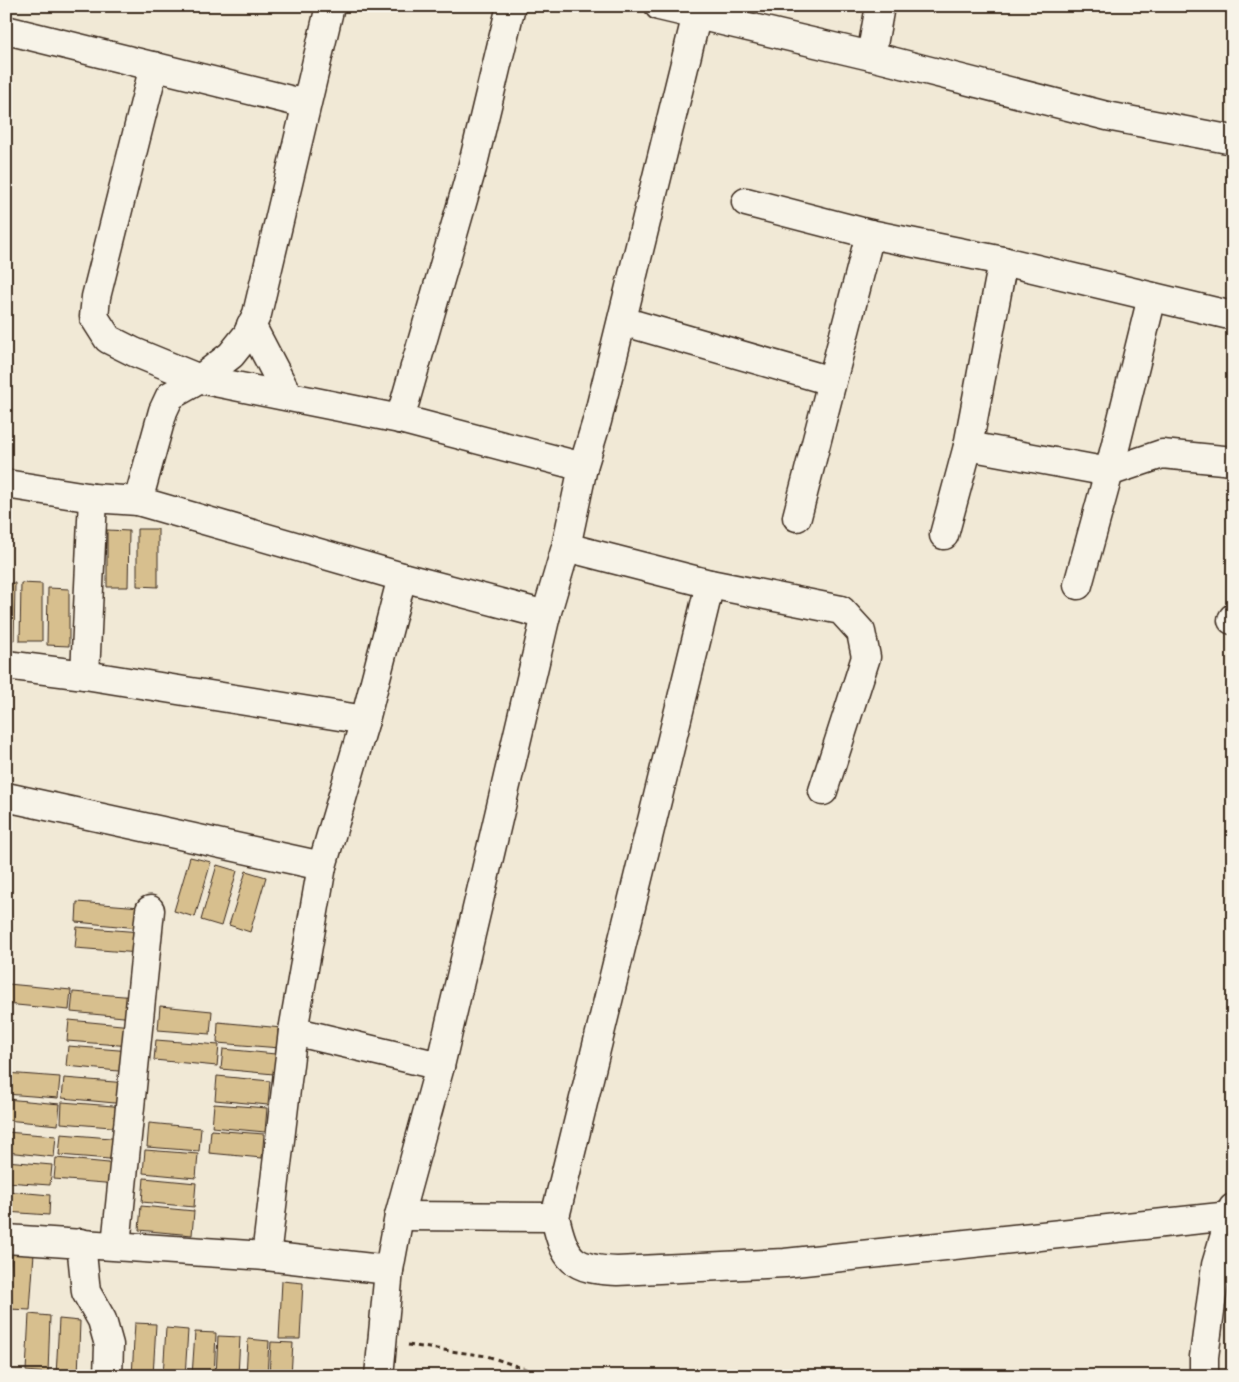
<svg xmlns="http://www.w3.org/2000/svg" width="1239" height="1382" font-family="Sriracha,sans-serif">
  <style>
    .building { fill: #d7bf8e; stroke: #3b2a1e }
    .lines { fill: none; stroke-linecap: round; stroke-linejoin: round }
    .minor-casing { stroke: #3b2a1e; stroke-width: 31 }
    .path { stroke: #3b2a1e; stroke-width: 3; stroke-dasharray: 5 4; stroke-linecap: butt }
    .minor { stroke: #f7f3e8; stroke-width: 28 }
  </style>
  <rect width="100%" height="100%" fill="#f1e9d6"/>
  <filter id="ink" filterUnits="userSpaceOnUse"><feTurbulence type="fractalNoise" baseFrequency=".02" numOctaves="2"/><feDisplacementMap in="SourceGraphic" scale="10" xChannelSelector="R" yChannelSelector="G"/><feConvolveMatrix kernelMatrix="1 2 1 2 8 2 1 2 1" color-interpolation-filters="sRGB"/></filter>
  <g filter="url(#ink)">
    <g class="building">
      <polygon points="137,529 158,529 158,587 137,586"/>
      <polygon points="107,530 129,531 128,587 107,587"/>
      <polygon points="6,583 15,583 14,640 6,640"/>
      <polygon points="21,583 42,584 42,641 20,641"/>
      <polygon points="48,588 69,589 69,646 47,645"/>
      <polygon points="190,857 211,862 195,917 174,911"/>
      <polygon points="217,865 237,871 221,926 201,920"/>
      <polygon points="246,871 266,877 250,932 229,925"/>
      <polygon points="77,902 141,907 139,928 76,922"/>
      <polygon points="77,927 140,932 139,953 75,948"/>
      <polygon points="8,984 71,990 69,1010 6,1004"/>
      <polygon points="73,992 136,997 134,1018 71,1012"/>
      <polygon points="160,1006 212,1011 210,1034 158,1030"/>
      <polygon points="69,1020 132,1026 131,1046 67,1041"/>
      <polygon points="218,1022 282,1028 280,1048 217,1043"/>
      <polygon points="156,1040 219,1045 217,1066 154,1060"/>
      <polygon points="68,1046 131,1051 129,1072 66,1066"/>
      <polygon points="223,1049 286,1055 284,1075 221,1069"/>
      <polygon points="6,1073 60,1077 58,1098 6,1094"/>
      <polygon points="217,1076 270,1081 268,1105 215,1100"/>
      <polygon points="64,1078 127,1083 125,1104 62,1098"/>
      <polygon points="6,1099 60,1104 58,1125 6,1120"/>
      <polygon points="62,1102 126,1107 124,1128 61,1123"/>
      <polygon points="214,1104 267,1108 265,1132 212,1127"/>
      <polygon points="149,1123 201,1128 199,1151 147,1147"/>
      <polygon points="211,1130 264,1134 262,1158 209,1153"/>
      <polygon points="6,1132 56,1136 54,1157 6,1152"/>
      <polygon points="61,1134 123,1139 122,1160 59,1155"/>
      <polygon points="145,1150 198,1154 196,1178 143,1173"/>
      <polygon points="56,1158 119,1164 117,1184 54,1179"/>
      <polygon points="6,1161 52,1165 50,1185 6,1182"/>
      <polygon points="144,1178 196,1183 194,1207 142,1202"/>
      <polygon points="6,1191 50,1195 49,1215 6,1212"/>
      <polygon points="141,1206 194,1211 192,1235 139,1230"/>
      <polygon points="6,1250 11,1250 8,1307 6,1307"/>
      <polygon points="12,1252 34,1253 30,1310 9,1309"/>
      <polygon points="282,1281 303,1283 300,1339 279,1339"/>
      <polygon points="29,1314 50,1316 48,1373 26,1371"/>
      <polygon points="59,1319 80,1321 78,1376 56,1376"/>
      <polygon points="135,1323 156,1324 153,1376 132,1376"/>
      <polygon points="166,1328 188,1330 185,1376 163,1376"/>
      <polygon points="195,1332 216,1333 214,1376 192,1376"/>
      <polygon points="218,1336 240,1337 238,1376 216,1376"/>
      <polygon points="248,1339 269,1341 267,1376 246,1376"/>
      <polygon points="271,1342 293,1343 291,1376 269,1376"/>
    </g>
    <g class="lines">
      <g class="minor-casing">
        <g id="minor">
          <polyline points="659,6 871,56 1107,116 1233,140"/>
          <polyline points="6,30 306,104"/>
          <polyline points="871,56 880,6"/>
          <polyline points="154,66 96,297 94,317 108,339 134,352 200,379 400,419 583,467"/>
          <polyline points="746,202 870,234 1003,261 1233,316"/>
          <polyline points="622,321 831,381"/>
          <polyline points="251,325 288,396"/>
          <polyline points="400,419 472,168 511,6"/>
          <polyline points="968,446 1109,472 1162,454 1233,461"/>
          <polyline points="6,484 93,498 138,501 402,577 546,615"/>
          <polyline points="138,501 163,411 170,396 200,379 231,355 247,335 257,314 330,6"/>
          <polyline points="797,517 870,234"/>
          <polyline points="944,535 968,446 1003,261"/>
          <polyline points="566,547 710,584 841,610 861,632 866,657 823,791"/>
          <path d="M 710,584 L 555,1217 C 565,1261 572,1269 617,1271 L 785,1263 L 1230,1216"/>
          <polyline points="1078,585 1109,472 1152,297"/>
          <polyline points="1232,620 1233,618"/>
          <polyline points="6,665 85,675 365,720"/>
          <polyline points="85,675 93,498"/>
          <polyline points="6,797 322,866"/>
          <polyline points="293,1031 440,1066"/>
          <polyline points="399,1216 555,1217"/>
          <polyline points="6,1239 266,1256 389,1270"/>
          <polyline points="81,1243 86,1292 102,1320 109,1345 108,1376"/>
          <polyline points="116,1245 150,910"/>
          <polyline points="266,1256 293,1031 322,866 365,720 402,577"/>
          <polyline points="379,1376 389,1270 399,1216 440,1066 546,615 566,547 583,467 597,421 699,6"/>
          <polyline points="1204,1376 1204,1357 1216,1265 1233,1208"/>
        </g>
      </g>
      <polyline class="path" points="408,1345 487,1356 546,1376"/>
      <use href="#minor" class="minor"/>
    </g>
  </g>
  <rect width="1239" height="1382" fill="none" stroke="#f7f3e8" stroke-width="25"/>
  <rect x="12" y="12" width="1214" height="1357" fill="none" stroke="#3b2a1e" stroke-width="2" filter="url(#ink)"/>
</svg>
